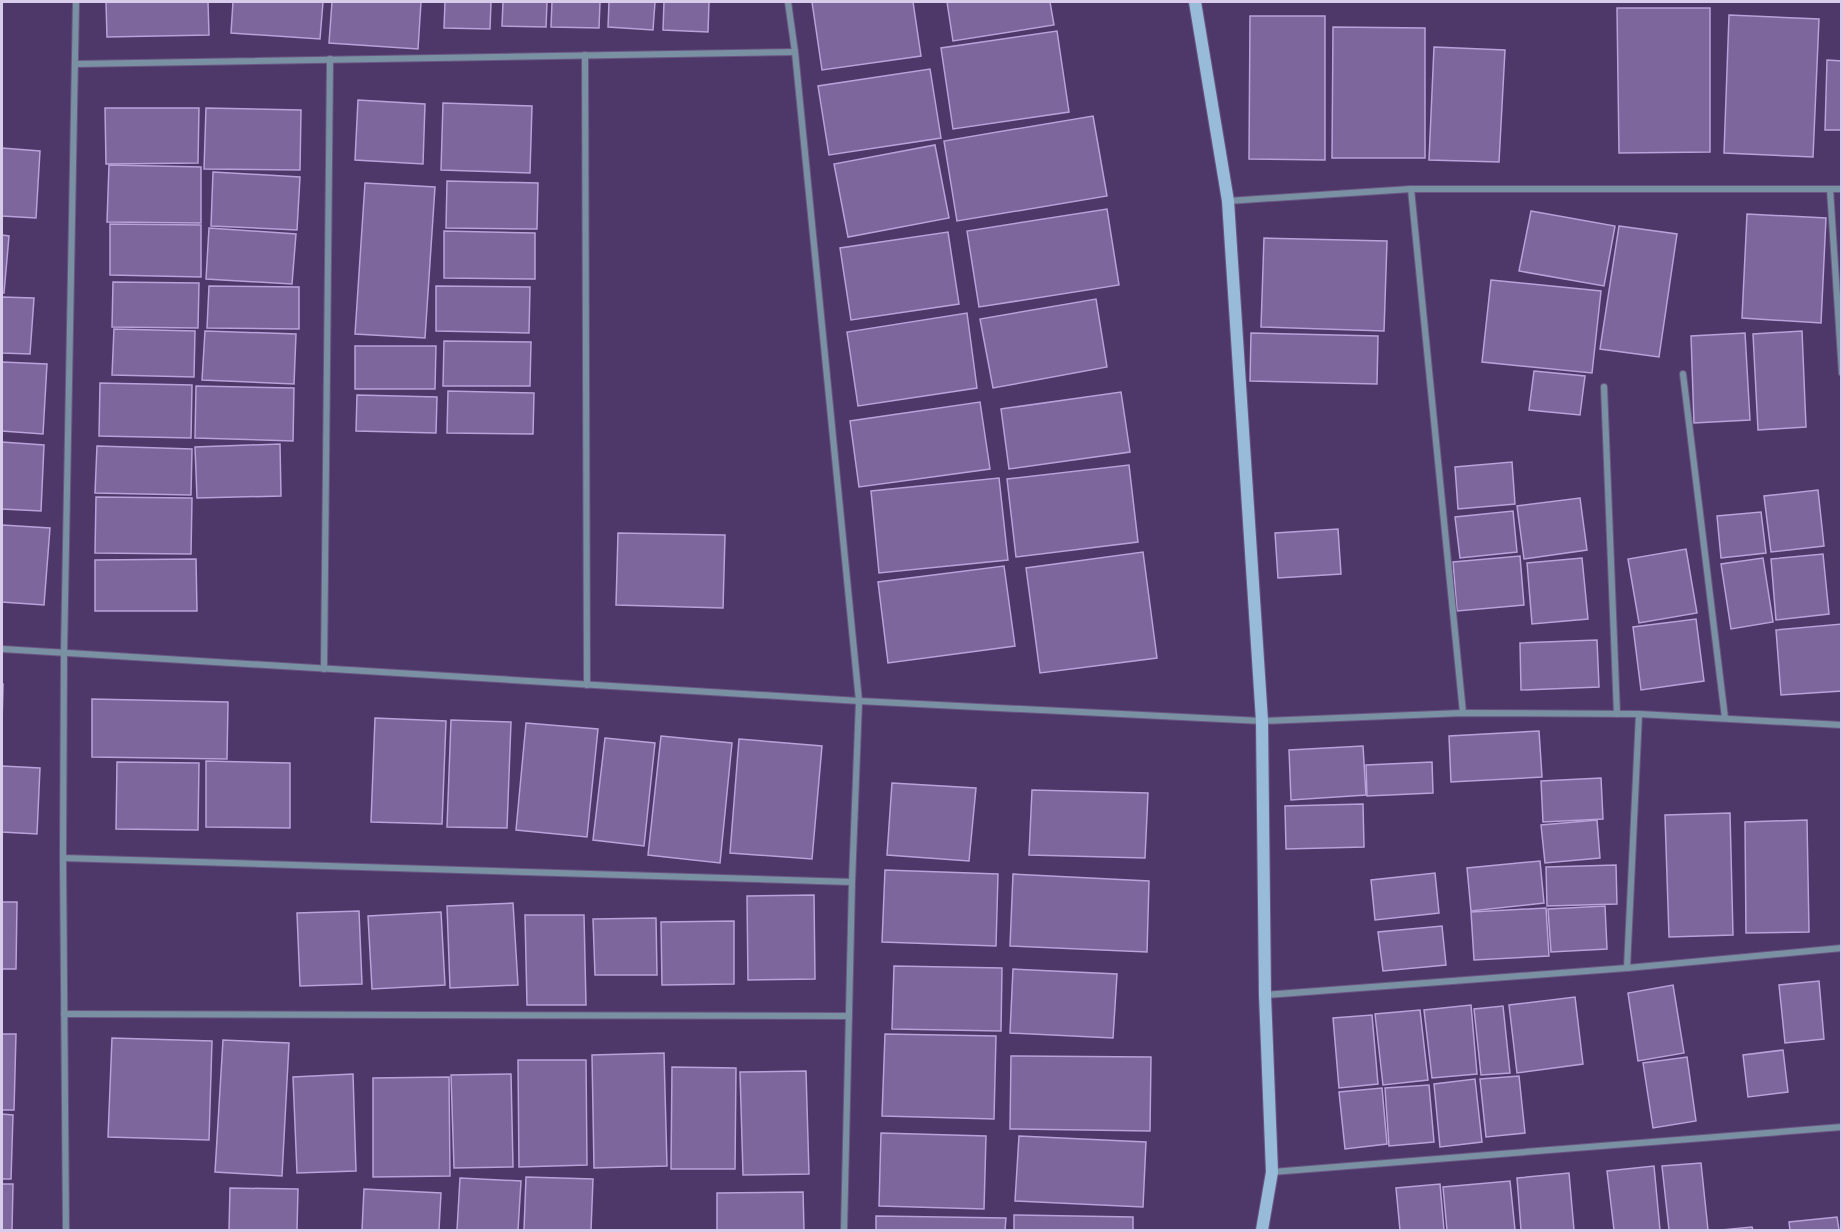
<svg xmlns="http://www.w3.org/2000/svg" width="1843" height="1232" font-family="'Titillium Web',sans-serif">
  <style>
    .building { fill: #7c669b; stroke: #b9a1da; stroke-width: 1.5 }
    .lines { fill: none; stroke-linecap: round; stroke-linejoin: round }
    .street-casing { stroke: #6a5683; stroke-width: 8 }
    .secondary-casing { stroke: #6a5683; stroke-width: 14 }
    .street { stroke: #7a91a3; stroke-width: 6 }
    .secondary { stroke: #97bbd8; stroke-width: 12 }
  </style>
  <rect width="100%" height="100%" fill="#4e3869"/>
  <g class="building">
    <polygon points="106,2 208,2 209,35 107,37"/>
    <polygon points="233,2 323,2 320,39 231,33"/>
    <polygon points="332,2 421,2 418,49 329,43"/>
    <polygon points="445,2 491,2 490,29 444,28"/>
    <polygon points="503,2 547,2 546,27 502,26"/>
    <polygon points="552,2 600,2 599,28 551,27"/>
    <polygon points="609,2 655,2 653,30 608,27"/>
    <polygon points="664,2 709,2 708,32 663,30"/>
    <polygon points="812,2 913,2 921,56 822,70"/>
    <polygon points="947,2 1050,2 1054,25 953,41"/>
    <polygon points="1617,8 1710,8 1710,152 1619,153"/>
    <polygon points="1729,15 1819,19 1813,157 1724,153"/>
    <polygon points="1250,16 1325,16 1325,160 1249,159"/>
    <polygon points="1333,27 1425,28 1425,158 1332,158"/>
    <polygon points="1057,31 1069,112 953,129 941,48"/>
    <polygon points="1434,47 1505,50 1499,162 1429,160"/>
    <polygon points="1827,60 1842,61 1842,130 1825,130"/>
    <polygon points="930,69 941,138 829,155 818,86"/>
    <polygon points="358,100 425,104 423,164 355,160"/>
    <polygon points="443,103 532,106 530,173 441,170"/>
    <polygon points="105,108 199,108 198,163 106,164"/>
    <polygon points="206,108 301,110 300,170 204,169"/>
    <polygon points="1093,116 1107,196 957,221 944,141"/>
    <polygon points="935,145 949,218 848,237 834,164"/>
    <polygon points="2,148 40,151 36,218 2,216"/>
    <polygon points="109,165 201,167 201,223 107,222"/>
    <polygon points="213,172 300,177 297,230 211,226"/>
    <polygon points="447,181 538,183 537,229 446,228"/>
    <polygon points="365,183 435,187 425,338 355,334"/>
    <polygon points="1107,209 1119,285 979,307 967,231"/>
    <polygon points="1531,211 1615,226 1604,286 1519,271"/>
    <polygon points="1747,214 1826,218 1821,323 1742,318"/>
    <polygon points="110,224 201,225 201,277 110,275"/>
    <polygon points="1619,226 1677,234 1659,357 1600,349"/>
    <polygon points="209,228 296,234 292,284 206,279"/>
    <polygon points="444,231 535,233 535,279 444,278"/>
    <polygon points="948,232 959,304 851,320 840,248"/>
    <polygon points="2,235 9,236 4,293 2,293"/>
    <polygon points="1264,238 1387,241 1384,331 1261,327"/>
    <polygon points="1491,280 1601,291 1592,373 1482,362"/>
    <polygon points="113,282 199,283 198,328 112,327"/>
    <polygon points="209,286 299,287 299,329 207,328"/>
    <polygon points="436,286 530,287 529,333 436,331"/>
    <polygon points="2,297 34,298 30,354 2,353"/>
    <polygon points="1096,299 1107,367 993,388 980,319"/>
    <polygon points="967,313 977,388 858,406 847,332"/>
    <polygon points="114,329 195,331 194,377 112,375"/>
    <polygon points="205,331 296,334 294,384 202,380"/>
    <polygon points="1802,331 1806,427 1758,430 1753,334"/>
    <polygon points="1251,333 1378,336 1377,384 1250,381"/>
    <polygon points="1745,333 1750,420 1694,423 1691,336"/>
    <polygon points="444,341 531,342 530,386 443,386"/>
    <polygon points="355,346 436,346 435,389 355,389"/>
    <polygon points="2,362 47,364 43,434 2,431"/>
    <polygon points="1534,371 1585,376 1580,415 1529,410"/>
    <polygon points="100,383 192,385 191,438 99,436"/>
    <polygon points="196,386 294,388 293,441 195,438"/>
    <polygon points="448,391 534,393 533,434 447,433"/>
    <polygon points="1121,392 1130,452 1009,469 1001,409"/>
    <polygon points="357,395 437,397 436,433 356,431"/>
    <polygon points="980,402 990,469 859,487 850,421"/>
    <polygon points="2,442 44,445 41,511 2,509"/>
    <polygon points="280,444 281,496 197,498 195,447"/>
    <polygon points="97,446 192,449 191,495 95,493"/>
    <polygon points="1512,462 1515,504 1458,509 1455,467"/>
    <polygon points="1129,465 1138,542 1016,557 1007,479"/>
    <polygon points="999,478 1008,560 879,573 871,491"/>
    <polygon points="1818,490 1824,546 1771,552 1764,496"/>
    <polygon points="96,497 192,498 191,554 95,553"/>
    <polygon points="1580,498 1587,550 1524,559 1517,506"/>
    <polygon points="1513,511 1517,552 1460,558 1455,517"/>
    <polygon points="1761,512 1766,553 1721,558 1717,516"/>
    <polygon points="2,525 50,528 44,605 2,602"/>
    <polygon points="1338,529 1341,574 1278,578 1275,533"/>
    <polygon points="618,533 725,535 723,608 616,605"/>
    <polygon points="1686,549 1697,613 1639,623 1628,559"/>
    <polygon points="1143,552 1157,658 1040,673 1026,568"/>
    <polygon points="1823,554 1829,614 1776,620 1771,559"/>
    <polygon points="1520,556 1524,605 1457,611 1453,562"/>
    <polygon points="1582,558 1588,619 1532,624 1527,563"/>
    <polygon points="1763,558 1773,622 1731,629 1721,564"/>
    <polygon points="196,559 197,611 95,611 95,560"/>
    <polygon points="1004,566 1015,646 888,663 878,582"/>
    <polygon points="1696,619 1704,681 1641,690 1633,627"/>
    <polygon points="1842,624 1842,691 1781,695 1776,630"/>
    <polygon points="1597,640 1599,687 1521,690 1520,643"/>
    <polygon points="2,683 3,684 2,726"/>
    <polygon points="92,699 228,702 227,759 92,757"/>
    <polygon points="375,718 446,721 442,824 371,822"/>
    <polygon points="451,720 511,722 507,828 447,827"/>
    <polygon points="526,723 598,729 587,837 516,830"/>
    <polygon points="1539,731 1542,777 1451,782 1449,736"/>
    <polygon points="661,736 732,743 720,863 648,855"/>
    <polygon points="605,738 655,743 644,846 593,840"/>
    <polygon points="739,739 822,746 812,859 730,853"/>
    <polygon points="1363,746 1366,795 1291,800 1289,750"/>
    <polygon points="206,761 290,763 290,828 206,827"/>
    <polygon points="117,762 199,763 198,830 116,829"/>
    <polygon points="1432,762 1433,793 1367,796 1366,765"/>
    <polygon points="2,766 40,768 37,834 2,832"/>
    <polygon points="1601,778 1603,819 1543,822 1541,781"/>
    <polygon points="892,783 976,788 969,861 887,855"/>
    <polygon points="1032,790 1148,793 1145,858 1029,855"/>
    <polygon points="1363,804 1364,847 1286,849 1285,806"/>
    <polygon points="1730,813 1733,935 1669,937 1665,815"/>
    <polygon points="1597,820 1600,858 1545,863 1541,825"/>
    <polygon points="1807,820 1809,932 1746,933 1745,822"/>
    <polygon points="1540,861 1544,903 1471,911 1467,868"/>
    <polygon points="1616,865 1617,904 1547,906 1546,867"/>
    <polygon points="885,870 998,874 996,946 882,942"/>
    <polygon points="1435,873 1439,913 1375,920 1371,880"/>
    <polygon points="1013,874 1149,881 1147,952 1010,946"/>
    <polygon points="814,895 815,979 748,980 747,896"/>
    <polygon points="2,902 17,902 16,969 2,969"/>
    <polygon points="513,903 518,985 450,988 447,906"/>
    <polygon points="1605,906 1607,949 1551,952 1548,909"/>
    <polygon points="1546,908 1549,956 1474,960 1471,912"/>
    <polygon points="359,911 362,984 300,986 297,913"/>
    <polygon points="441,912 445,985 372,989 368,916"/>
    <polygon points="525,915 584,915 586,1005 527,1005"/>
    <polygon points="656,918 657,975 595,975 593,919"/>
    <polygon points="734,921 734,984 662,985 661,922"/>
    <polygon points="1442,926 1446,965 1383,971 1378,932"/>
    <polygon points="894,966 1002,968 1001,1031 892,1029"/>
    <polygon points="1013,969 1117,974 1113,1038 1010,1033"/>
    <polygon points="1819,981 1824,1039 1785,1043 1779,985"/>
    <polygon points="1673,985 1684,1053 1638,1061 1628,993"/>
    <polygon points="1575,997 1583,1064 1517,1073 1509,1005"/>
    <polygon points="1471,1005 1477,1074 1432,1078 1424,1010"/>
    <polygon points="1503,1006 1510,1073 1481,1075 1474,1009"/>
    <polygon points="1420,1010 1428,1080 1383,1085 1375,1014"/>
    <polygon points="1372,1015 1378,1084 1339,1088 1333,1018"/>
    <polygon points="2,1034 16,1034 14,1110 2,1110"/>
    <polygon points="885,1034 996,1036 994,1119 882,1116"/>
    <polygon points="112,1038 212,1041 209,1140 108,1137"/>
    <polygon points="223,1040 289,1043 282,1176 215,1172"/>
    <polygon points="1783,1050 1788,1092 1748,1097 1743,1055"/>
    <polygon points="664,1053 667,1166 594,1168 592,1055"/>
    <polygon points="1011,1056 1151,1057 1150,1131 1010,1129"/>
    <polygon points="1687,1057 1696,1121 1653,1128 1643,1063"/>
    <polygon points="518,1060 586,1060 587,1165 519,1167"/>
    <polygon points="672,1067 736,1068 735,1169 671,1169"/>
    <polygon points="806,1071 809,1174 743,1175 740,1072"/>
    <polygon points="353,1074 356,1171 297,1173 293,1077"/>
    <polygon points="511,1074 513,1167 454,1168 451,1075"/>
    <polygon points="1519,1076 1525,1133 1486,1137 1480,1079"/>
    <polygon points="449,1077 450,1176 373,1177 373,1078"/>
    <polygon points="1475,1079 1482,1142 1440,1147 1434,1084"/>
    <polygon points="1429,1085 1434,1142 1389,1146 1385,1088"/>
    <polygon points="1382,1088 1387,1144 1345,1149 1339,1092"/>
    <polygon points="2,1114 13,1115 11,1179 2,1179"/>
    <polygon points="881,1133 986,1136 984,1209 879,1206"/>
    <polygon points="1019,1136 1146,1142 1143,1207 1015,1201"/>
    <polygon points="1701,1163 1708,1230 1669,1230 1662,1166"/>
    <polygon points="1654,1166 1660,1230 1614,1230 1607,1171"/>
    <polygon points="1569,1173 1574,1230 1521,1230 1517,1178"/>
    <polygon points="526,1177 593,1179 591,1230 524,1230"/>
    <polygon points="460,1178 521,1181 518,1230 457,1230"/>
    <polygon points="1510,1181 1515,1230 1447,1230 1443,1187"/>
    <polygon points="2,1184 13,1184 12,1230 2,1230"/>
    <polygon points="1440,1184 1444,1230 1400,1230 1396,1188"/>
    <polygon points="230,1188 298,1189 297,1230 229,1230"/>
    <polygon points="364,1189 441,1193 439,1230 362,1230"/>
    <polygon points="803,1192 804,1230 717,1230 717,1193"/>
    <polygon points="1014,1215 1133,1217 1133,1230 1014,1230"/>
    <polygon points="876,1216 1006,1218 1005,1230 876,1230"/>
    <polygon points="1837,1217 1839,1230 1790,1230 1789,1222"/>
    <polygon points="1752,1227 1753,1230 1721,1230"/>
  </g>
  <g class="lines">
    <g class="street-casing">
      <g id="street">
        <polyline points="788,2 795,52 859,701 852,882 844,1230"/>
        <polyline points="585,55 587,685"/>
        <polyline points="75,64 795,52"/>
        <polyline points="1411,189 1463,713"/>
        <polyline points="1830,189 1842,373"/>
        <polyline points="1228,201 1411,189 1842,189"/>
        <polyline points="1683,374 1725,718"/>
        <polyline points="1604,387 1617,714"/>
        <polyline points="2,649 859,701 1262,721 1463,713 1639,714 1842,725"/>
        <polyline points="324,669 330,59"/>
        <polyline points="63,858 852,882"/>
        <polyline points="1627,968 1639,714"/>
        <polyline points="1265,995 1627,968 1842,948"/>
        <polyline points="64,1014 849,1016"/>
        <polyline points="1272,1172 1842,1127"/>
        <polyline points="66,1230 63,858 64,653 76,2"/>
      </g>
    </g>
    <g class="secondary-casing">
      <polyline id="secondary" points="1195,2 1228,201 1262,721 1265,995 1272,1172 1262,1230"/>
    </g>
    <use href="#street" class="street"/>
    <use href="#secondary" class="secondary"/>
  </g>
  <rect width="1843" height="1232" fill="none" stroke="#d8ccea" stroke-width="6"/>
</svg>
